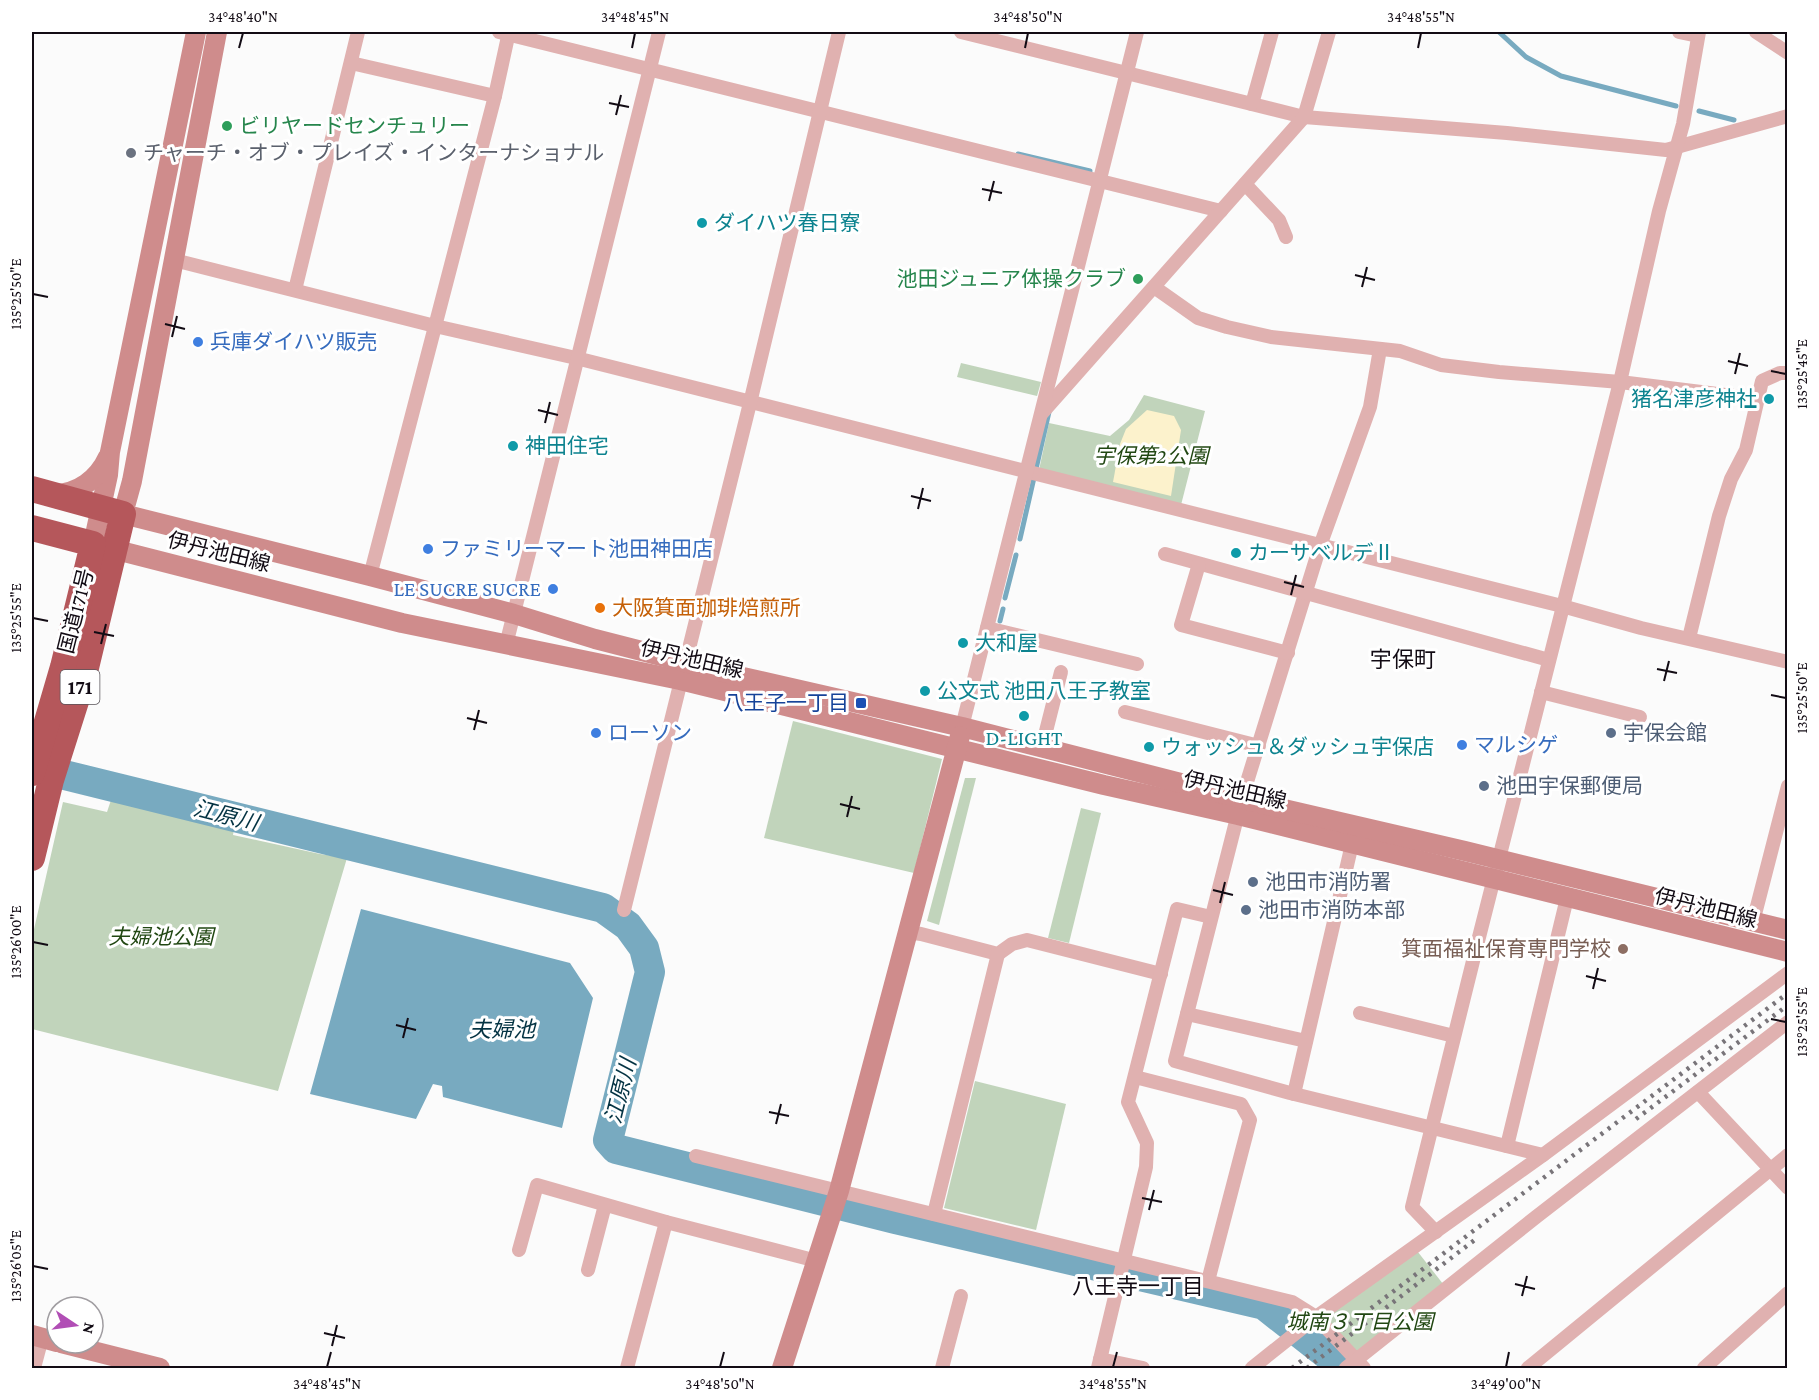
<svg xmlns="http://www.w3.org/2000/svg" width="1819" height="1400" font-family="'Crimson Pro','Noto Sans JP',serif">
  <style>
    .green { fill: #c1d4bb }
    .sand { fill: #fcf2cc }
    .water { fill: #78aac0 }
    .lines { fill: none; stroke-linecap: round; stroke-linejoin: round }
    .stream { stroke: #78aac0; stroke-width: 5 }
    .river { stroke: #78aac0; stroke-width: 30 }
    .street { stroke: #e0b1b0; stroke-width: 14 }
    .secondary { stroke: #cf8c8c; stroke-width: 20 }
    .highway { stroke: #b5575b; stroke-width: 26 }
    .rail { stroke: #787479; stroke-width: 4.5; stroke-dasharray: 3 6; stroke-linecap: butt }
    .ticks { fill: none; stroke: #120b14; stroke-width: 2 }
    .leisure-dot { fill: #2e9e5b; stroke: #fff; stroke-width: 2 }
    .worship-dot { fill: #6b7280; stroke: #fff; stroke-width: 2 }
    .culture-dot { fill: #0f9aa8; stroke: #fff; stroke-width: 2 }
    .shop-dot { fill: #3f7fe0; stroke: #fff; stroke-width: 2 }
    .food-dot { fill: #e8710a; stroke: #fff; stroke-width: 2 }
    .transit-dot { fill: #1a4fb4; stroke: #fff; stroke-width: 2 }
    .service-dot { fill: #5c6f8a; stroke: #fff; stroke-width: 2 }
    .education-dot { fill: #8d6e63; stroke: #fff; stroke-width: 2 }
    .labels { text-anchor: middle; stroke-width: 6; stroke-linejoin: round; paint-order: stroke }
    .shield { fill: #fff; stroke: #59545a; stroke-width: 1.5 }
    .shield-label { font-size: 20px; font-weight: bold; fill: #120b14 }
    .leisure-label { font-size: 21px; fill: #27864d; stroke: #fff; text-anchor: start }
    .worship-label { font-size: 21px; fill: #5b616d; stroke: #fff; text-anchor: start }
    .culture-label { font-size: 21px; fill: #0d838f; stroke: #fff; text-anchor: start }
    .shop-label { font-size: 21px; fill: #366cbe; stroke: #fff; text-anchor: start }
    .park-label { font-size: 21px; font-style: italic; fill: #214712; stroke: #fff }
    .street-label { font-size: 21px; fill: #120b14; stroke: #fff }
    .food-label { font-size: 21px; fill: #c56008; stroke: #fff; text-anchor: start }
    .transit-label { font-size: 21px; fill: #164399; stroke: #fff; text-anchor: end }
    .service-label { font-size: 21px; fill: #4e5e75; stroke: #fff; text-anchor: start }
    .education-label { font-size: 21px; fill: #785e54; stroke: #fff; text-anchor: end }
    .neighbourhood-label { font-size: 22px; fill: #120b14; stroke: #fff }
    .water-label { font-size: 22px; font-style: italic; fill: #043343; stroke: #fff }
    .neatline { fill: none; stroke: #120b14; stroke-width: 2 }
    .ticks-label { font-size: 15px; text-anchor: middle; fill: #120b14 }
  </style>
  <rect width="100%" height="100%" fill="#fbfbfb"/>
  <g class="green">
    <polygon points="961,363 1041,382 1037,396 957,377"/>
    <polygon points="1144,395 1205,411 1181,505 1039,470 1049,423 1110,436 1129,420"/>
    <polygon points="793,721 942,759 914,873 764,838"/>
    <polygon points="965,778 976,778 939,925 927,921"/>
    <polygon points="111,800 234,829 233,835 320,854 347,858 278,1091 32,1029 32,938 63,802 107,812"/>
    <polygon points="1081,808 1101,813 1069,943 1048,938"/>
    <polygon points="975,1081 1066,1104 1036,1230 944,1208"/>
    <polygon points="1414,1247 1447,1289 1356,1361 1316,1317"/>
  </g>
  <polygon class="sand" points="1147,410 1174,416 1181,430 1171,496 1113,482 1120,444 1126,429"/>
  <polygon class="water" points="361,909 570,963 593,998 562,1128 443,1097 442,1086 433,1084 416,1119 310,1094"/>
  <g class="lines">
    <g class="stream">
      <polyline points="1499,32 1526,57 1561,76 1676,106"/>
      <polyline points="1699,111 1734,120"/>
      <polyline points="1018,154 1090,171"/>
      <polyline points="1020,539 1049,412"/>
      <polyline points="1005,598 1016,555"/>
      <polyline points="1000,621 1003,609"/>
    </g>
    <polyline class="river" points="32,767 603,908 628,926 644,948 650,972 608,1140 616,1149 895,1219 1264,1305 1344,1368"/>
    <g class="street">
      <polyline points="499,32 1221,211"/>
      <polyline points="961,32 1304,117 1507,133 1666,150 1788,116"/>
      <polyline points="1679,32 1698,36"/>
      <polyline points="1756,32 1788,53"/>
      <polyline points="351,63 495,96"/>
      <polyline points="1252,104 1272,32"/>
      <polyline points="1245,184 1279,220 1286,237"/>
      <polyline points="174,260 435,326 576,358 1562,606 1641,628 1788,662"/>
      <polyline points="1154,287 1198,318 1227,327 1271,337 1400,351 1441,365 1499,372 1620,382 1758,399"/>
      <polyline points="295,290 358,32"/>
      <polyline points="1380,349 1370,407 1320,546 1242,798 1175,1061 1290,1093 1543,1155"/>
      <polyline points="1042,413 1304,117 1329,32"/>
      <polyline points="1165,554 1549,660"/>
      <polyline points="1199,564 1181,625 1288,653"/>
      <polyline points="370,576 495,96 509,32"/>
      <polyline points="987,628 1137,664"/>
      <polyline points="1689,638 1719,516 1731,479 1746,450 1762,381 1780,373 1788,373"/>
      <polyline points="506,645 659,32"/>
      <polyline points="1541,692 1640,717"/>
      <polyline points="1125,712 1259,746"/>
      <polyline points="962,727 1137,32"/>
      <polyline points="1042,747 1061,672"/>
      <polyline points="624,910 750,403 839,32"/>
      <polyline points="1753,922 1788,786"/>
      <polyline points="907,932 921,934 998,954 1012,944 1027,940 1161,974"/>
      <polyline points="1360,1013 1454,1036"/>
      <polyline points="1187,1014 1306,1041"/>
      <polyline points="1135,1077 1241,1104 1250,1120 1208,1281"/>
      <polyline points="1698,1092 1788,1188"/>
      <polyline points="1294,1094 1352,844"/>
      <polyline points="1507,1146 1567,898"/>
      <polyline points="696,1156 1292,1302 1316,1317 1364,1368"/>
      <polyline points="934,1214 998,954"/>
      <polyline points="1436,1232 1412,1207 1476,949 1620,382 1659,211 1683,124 1699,32"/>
      <polyline points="519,1250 537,1185 666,1222 817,1261"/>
      <polyline points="588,1270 605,1205"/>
      <polyline points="1100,1359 1143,1368"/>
      <polyline points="34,1368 42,1338"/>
      <polyline points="627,1368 666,1222"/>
      <polyline points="942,1368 961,1296"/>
      <polyline points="1098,1368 1146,1167 1147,1143 1128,1102 1177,909 1211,917"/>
      <polyline points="1252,1368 1316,1317 1543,1155 1788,973"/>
      <polyline points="1346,1368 1536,1217 1788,1022"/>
      <polyline points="1528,1368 1788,1155"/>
      <polyline points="1704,1368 1788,1293"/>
    </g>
    <g class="secondary">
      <polyline points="196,32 110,452 108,475 93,544 402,623 680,680 1104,785 1238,815 1788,952"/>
      <polyline points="217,32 132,481 123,514 370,576 514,614 595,639 743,677 962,727 1271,806 1465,851 1788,930"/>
      <path d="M 54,494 C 78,494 98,479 108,457"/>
      <polyline points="32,1335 57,1342"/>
      <polyline points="61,1343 160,1368"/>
      <polyline points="782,1368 839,1191 960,736"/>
    </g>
    <g class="highway">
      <polyline points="32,489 123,514 84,676 51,780 32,858"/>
      <polyline points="32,528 93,544 63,667 32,773"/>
    </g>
    <g class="rail">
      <polyline points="1636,1119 1788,1005"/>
      <polyline points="1292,1368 1788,993"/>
      <polyline points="1307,1368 1476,1239"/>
    </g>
  </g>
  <path class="ticks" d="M 239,48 L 243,33M 632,48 L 635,33M 1025,48 L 1028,33M 1418,48 L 1421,33M 609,103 L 629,107M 616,115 L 621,95M 982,189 L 1002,193M 989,201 L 994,181M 1355,275 L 1375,280M 1362,287 L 1367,267M 33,294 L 48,297M 165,324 L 185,329M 172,337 L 177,316M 1728,361 L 1748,366M 1771,371 L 1786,374M 1735,374 L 1740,353M 538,410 L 558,415M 545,423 L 550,402M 911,496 L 931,501M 918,509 L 923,488M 1284,582 L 1304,587M 1291,595 L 1296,575M 33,618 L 48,621M 94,632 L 114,636M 101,644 L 106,624M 1657,669 L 1677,673M 1664,681 L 1669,661M 1771,695 L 1786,698M 467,718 L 487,723M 474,730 L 479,710M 840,804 L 860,809M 847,817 L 852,796M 1213,890 L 1233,895M 1220,903 L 1225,882M 33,942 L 48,945M 1586,976 L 1606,981M 1593,989 L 1598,968M 1771,1019 L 1786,1022M 396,1025 L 416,1030M 403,1038 L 408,1018M 769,1112 L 789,1116M 776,1124 L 781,1104M 1142,1198 L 1162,1202M 1149,1210 L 1154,1190M 33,1266 L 48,1269M 1515,1284 L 1535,1289M 1522,1296 L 1527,1276M 324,1333 L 345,1338M 332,1346 L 337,1325M 327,1367 L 331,1352M 720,1367 L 724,1352M 1113,1367 L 1117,1352M 1506,1367 L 1509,1352"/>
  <g class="leisure-dot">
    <circle cx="227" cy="126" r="6"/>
    <circle cx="1138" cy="279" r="6"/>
  </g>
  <circle class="worship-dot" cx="131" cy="153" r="6"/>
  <g class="culture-dot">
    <circle cx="702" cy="223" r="6"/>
    <circle cx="1769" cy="399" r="6"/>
    <circle cx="513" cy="446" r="6"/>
    <circle cx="1236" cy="553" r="6"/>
    <circle cx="963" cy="643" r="6"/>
    <circle cx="925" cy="691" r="6"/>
    <circle cx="1024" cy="716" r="6"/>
    <circle cx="1149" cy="747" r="6"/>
  </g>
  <g class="shop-dot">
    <circle cx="198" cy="342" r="6"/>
    <circle cx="428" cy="549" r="6"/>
    <circle cx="553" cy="589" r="6"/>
    <circle cx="596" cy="733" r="6"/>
    <circle cx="1462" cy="745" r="6"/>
  </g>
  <circle class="food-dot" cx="600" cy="608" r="6"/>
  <rect class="transit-dot" x="855" y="697" width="12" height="12" rx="3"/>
  <g class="service-dot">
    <circle cx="1611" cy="733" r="6"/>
    <circle cx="1484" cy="786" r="6"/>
    <circle cx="1253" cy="882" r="6"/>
    <circle cx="1246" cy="910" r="6"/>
  </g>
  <circle class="education-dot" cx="1623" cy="949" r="6"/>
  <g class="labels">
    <rect class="shield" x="60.5" y="670" width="39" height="34" rx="4.5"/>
    <g class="shield-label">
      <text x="80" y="694">171</text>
    </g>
    <g class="leisure-label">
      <text x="239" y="133">ビリヤードセンチュリー</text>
      <text x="1126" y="286" text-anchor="end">池田ジュニア体操クラブ</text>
    </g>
    <g class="worship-label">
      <text x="143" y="160">チャーチ・オブ・プレイズ・インターナショナル</text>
    </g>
    <g class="culture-label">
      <text x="714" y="230">ダイハツ春日寮</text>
      <text x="1757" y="406" text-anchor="end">猪名津彦神社</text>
      <text x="525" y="453">神田住宅</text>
      <text x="1248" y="560">カーサベルデⅡ</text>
      <text x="975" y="650">大和屋</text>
      <text x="937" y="698">公文式 池田八王子教室</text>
      <text x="1024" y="745" text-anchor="middle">D-LIGHT</text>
      <text x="1161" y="754">ウォッシュ＆ダッシュ宇保店</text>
    </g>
    <g class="shop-label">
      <text x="210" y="349">兵庫ダイハツ販売</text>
      <text x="440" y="556">ファミリーマート池田神田店</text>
      <text x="541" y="596" text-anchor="end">LE SUCRE SUCRE</text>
      <text x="608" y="740">ローソン</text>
      <text x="1474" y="752">マルシゲ</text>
    </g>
    <g class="park-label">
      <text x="1151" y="463">宇保第2公園</text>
      <text x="161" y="944">夫婦池公園</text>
      <text x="1360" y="1329">城南３丁目公園</text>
    </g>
    <g class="street-label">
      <text transform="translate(219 552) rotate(14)" y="7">伊丹池田線</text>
      <text transform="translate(76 611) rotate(-76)" y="7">国道171号</text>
      <text transform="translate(692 659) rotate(13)" y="7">伊丹池田線</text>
      <text transform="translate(1235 790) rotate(13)" y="7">伊丹池田線</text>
      <text transform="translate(1706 908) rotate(14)" y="7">伊丹池田線</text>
    </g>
    <g class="food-label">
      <text x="612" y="615">大阪箕面珈琲焙煎所</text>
    </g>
    <g class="transit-label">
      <text x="849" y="710">八王子一丁目</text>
    </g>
    <g class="service-label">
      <text x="1623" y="740">宇保会館</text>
      <text x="1496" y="793">池田宇保郵便局</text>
      <text x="1265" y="889">池田市消防署</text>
      <text x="1258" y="917">池田市消防本部</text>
    </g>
    <g class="education-label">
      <text x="1611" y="956">箕面福祉保育専門学校</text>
    </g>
    <g class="neighbourhood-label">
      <text x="1403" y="667">宇保町</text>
      <text x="1138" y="1294">八王寺一丁目</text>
    </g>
    <g class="water-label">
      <text transform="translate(226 815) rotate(14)" y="8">江原川</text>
      <text x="502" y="1037">夫婦池</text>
      <text transform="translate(620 1091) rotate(-76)" y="8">江原川</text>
    </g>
  </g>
  <rect width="1819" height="1400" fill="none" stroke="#ffffff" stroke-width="66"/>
  <g transform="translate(75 1325) rotate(103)"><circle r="28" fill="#ffffff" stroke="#a09da1" stroke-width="1.5"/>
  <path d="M0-4.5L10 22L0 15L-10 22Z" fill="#b14eb5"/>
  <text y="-9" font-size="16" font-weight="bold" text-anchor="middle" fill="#120b14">N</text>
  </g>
  <rect x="33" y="33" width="1753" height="1334" class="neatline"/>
  <g class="ticks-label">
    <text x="243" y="22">34°48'40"N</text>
    <text x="635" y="22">34°48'45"N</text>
    <text x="1028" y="22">34°48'50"N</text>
    <text x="1421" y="22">34°48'55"N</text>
    <text transform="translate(16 294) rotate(-90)" y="5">135°25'50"E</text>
    <text transform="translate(1802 374) rotate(-90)" y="5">135°25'45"E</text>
    <text transform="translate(16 618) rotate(-90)" y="5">135°25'55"E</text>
    <text transform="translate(1802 698) rotate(-90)" y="5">135°25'50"E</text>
    <text transform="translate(16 942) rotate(-90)" y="5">135°26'00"E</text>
    <text transform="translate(1802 1022) rotate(-90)" y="5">135°25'55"E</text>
    <text transform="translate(16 1266) rotate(-90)" y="5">135°26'05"E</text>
    <text x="327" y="1389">34°48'45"N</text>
    <text x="720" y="1389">34°48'50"N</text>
    <text x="1113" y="1389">34°48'55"N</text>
    <text x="1506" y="1389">34°49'00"N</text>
  </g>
</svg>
